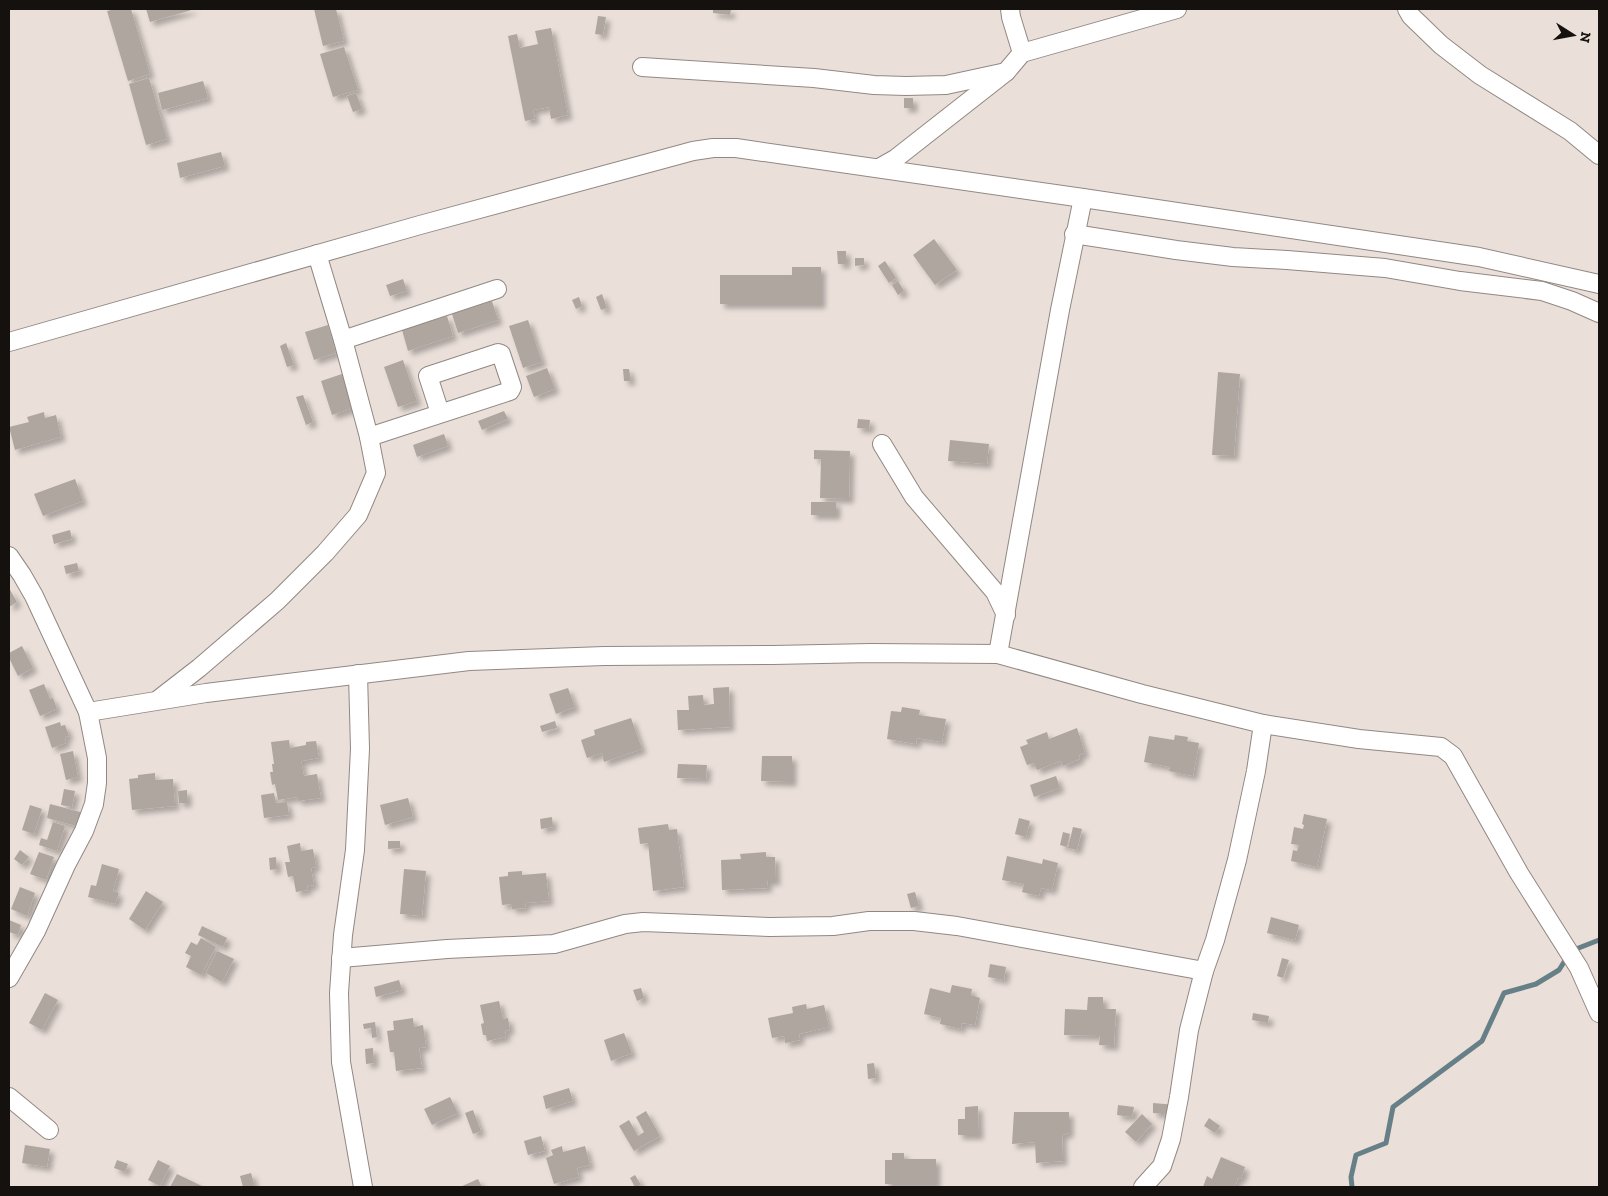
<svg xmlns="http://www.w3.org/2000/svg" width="1608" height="1196" font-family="'Zilla Slab',serif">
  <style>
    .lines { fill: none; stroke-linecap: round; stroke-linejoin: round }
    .stream { stroke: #678087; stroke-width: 5 }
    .building { fill: #b0a6a0; filter: url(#shadow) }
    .minor-casing { stroke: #928883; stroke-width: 20 }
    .minor { stroke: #fff; stroke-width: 18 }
  </style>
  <defs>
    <filter id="shadow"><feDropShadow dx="4.5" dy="4.5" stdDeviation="2.5" flood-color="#0004"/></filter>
  </defs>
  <rect width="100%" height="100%" fill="#eadfd9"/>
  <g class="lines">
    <polyline class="stream" points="1352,1187 1351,1177 1356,1155 1386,1143 1393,1107 1482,1041 1504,993 1536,984 1559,970 1571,951 1599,940"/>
  </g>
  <g class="building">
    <polygon points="115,9 131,9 150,74 128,81 107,11"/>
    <polygon points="146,9 195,9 150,22"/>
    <polygon points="314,9 336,9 344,41 323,46"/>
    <polygon points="713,9 731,9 730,15 713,13"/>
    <polygon points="598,16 606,17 603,35 595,34"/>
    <polygon points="551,28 568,115 551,119 549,107 533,110 535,119 525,121 508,36 517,34 520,48 538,44 535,31"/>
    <polygon points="344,47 358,90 333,97 320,54"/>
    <polygon points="149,78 167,139 146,145 129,84"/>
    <polygon points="203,81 208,98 162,110 158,93"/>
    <polygon points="356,93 362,109 353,112 347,96"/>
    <rect x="904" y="98" width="9" height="10"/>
    <polygon points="221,152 225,166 180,178 177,163"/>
    <polygon points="934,239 957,270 935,285 913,255"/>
    <polygon points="837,251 846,251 846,264 838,264"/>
    <polygon points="855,258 864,258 864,265 855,266"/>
    <polygon points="885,261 896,278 889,283 878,266"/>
    <polygon points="792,267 821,267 821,304 720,304 720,275 792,275"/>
    <polygon points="403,279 407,291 390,296 386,285"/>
    <polygon points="898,281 904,291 898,295 892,285"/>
    <polygon points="602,294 607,308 601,310 596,297"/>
    <polygon points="579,297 582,306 576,309 572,300"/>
    <polygon points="492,301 498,320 458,333 452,314"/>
    <polygon points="447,316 453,336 408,351 402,330"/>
    <polygon points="528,320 542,362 523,368 509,326"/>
    <polygon points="328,325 336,353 314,360 305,332"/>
    <polygon points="286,343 294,365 287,367 280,346"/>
    <polygon points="403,360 417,401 398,407 384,367"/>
    <polygon points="547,368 555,389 534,397 526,376"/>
    <polygon points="623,369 629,369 631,381 624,381"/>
    <polygon points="1218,372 1240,374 1234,456 1212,455"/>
    <polygon points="345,373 356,407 332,415 321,381"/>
    <polygon points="303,395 313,422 306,425 296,397"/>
    <polygon points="504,411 508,419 482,430 478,421"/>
    <polygon points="44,412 45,418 56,415 61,437 15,450 9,427 29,422 27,417"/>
    <polygon points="858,419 870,420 869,429 857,428"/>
    <polygon points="444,434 448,446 417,457 413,445"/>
    <polygon points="950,440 989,444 987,464 948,461"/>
    <polygon points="814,450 850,451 849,499 820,498 821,459 814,459"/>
    <polygon points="75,479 83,501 43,516 34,494"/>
    <rect x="811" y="502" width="25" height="13"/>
    <polygon points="70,530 72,539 54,544 52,535"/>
    <polygon points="77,563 79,571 66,574 64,566"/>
    <polygon points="9,588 17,602 9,607"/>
    <polygon points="22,646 33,668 18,676 9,658 9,653"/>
    <polygon points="44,684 50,699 53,698 57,709 40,716 29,690"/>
    <polygon points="729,687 730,727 678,730 677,710 689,710 688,696 703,695 704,705 714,704 713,688"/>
    <polygon points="568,688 575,707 556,714 549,694"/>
    <polygon points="902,707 920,710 919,715 946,719 942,742 917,738 916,744 887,739 891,711 901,712"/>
    <polygon points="631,718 642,749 604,762 602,753 587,758 581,740 595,735 594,730"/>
    <polygon points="555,721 557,728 542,732 540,726"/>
    <polygon points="60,722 61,726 65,725 69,736 65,737 66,743 52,748 45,727"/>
    <polygon points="1077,728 1085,753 1079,755 1080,759 1063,766 1061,761 1037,770 1034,763 1027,765 1020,747 1028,744 1026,740 1047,732 1049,739"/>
    <polygon points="1175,735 1188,737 1187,741 1199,743 1193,776 1169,771 1170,767 1144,762 1149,736 1174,740"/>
    <polygon points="289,740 290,748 306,745 306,742 316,741 319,758 301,761 304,776 317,774 321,798 298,801 297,797 278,800 275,784 272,785 270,772 273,772 272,764 274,764 271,742"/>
    <polygon points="73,751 78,777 66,780 60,754"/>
    <polygon points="762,756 792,756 792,782 761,781"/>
    <polygon points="678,764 707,765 706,779 677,778"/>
    <polygon points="155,773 155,780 173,779 175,806 132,810 129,779 138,778 138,775"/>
    <polygon points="1056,776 1060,788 1034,797 1030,785"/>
    <polygon points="64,789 75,791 72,807 61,805"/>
    <polygon points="187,790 187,803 179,803 178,791"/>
    <polygon points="274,793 276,803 287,802 289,815 264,818 261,795"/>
    <polygon points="408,798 413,817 385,825 380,805"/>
    <polygon points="50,804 84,813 80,827 47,818"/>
    <polygon points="30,805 42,809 34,834 22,830"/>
    <polygon points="1304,814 1327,819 1317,867 1291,861 1293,850 1297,851 1299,845 1291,844 1294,827 1303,829 1304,825 1302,824"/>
    <polygon points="552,817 553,827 541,829 540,819"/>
    <polygon points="1019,818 1030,821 1026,837 1015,834"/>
    <polygon points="53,822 65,826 57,851 39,845 41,838 47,840"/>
    <polygon points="668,824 669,830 677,829 684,887 653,891 648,843 640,844 638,828"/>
    <polygon points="1073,827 1082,829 1077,850 1068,848"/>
    <polygon points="1063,832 1070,834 1067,847 1060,845"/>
    <polygon points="388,841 400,841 400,848 388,849"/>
    <polygon points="300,843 301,851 313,849 316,867 311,868 314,885 307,886 308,890 296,892 293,876 288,877 285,862 290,862 287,846"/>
    <polygon points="20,850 29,857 22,865 14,859"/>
    <polygon points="39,852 54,857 46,880 30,874"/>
    <polygon points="766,852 766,857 775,857 776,881 767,881 768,888 722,890 721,860 741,859 740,854"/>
    <polygon points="1007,856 1042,864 1043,859 1058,863 1052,890 1041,888 1039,896 1022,892 1024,884 1002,880"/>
    <polygon points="276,857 277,869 270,870 269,858"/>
    <polygon points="102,864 119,869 113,891 119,893 115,904 88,897 91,885 96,886"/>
    <polygon points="404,869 426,871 422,916 400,914"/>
    <polygon points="522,871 522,875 546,873 549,901 525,903 526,908 512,909 511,904 502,905 499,877 508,876 508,872"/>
    <polygon points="20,887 35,893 27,916 11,909"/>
    <polygon points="146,891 163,902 145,930 129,919"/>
    <polygon points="915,892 919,906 911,908 907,894"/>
    <polygon points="1271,917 1299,925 1295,940 1267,933"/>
    <polygon points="9,920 21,925 18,935 9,932"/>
    <polygon points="202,926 227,938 223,947 198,935"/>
    <polygon points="201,938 216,947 201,975 186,967 191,956 185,953 191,942 197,945"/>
    <polygon points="217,951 234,959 222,982 206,973"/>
    <polygon points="1282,958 1289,960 1283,978 1277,976"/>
    <polygon points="990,964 1006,967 1004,980 988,977"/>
    <polygon points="399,980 402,990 376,997 374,987"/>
    <polygon points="952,985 972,989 971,995 980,998 975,1025 962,1023 961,1029 940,1024 941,1018 924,1014 930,988 950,993"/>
    <polygon points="641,988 644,998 637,1001 633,990"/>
    <polygon points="45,993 58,1000 42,1030 29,1023"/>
    <polygon points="1088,997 1103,997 1103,1009 1116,1009 1114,1046 1099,1045 1100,1036 1064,1035 1065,1009 1087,1010"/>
    <polygon points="499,1001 503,1019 508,1018 510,1030 505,1031 506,1037 487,1041 486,1035 483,1035 481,1024 484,1023 480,1005"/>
    <polygon points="806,1004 807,1009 824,1005 829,1027 799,1034 800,1040 785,1043 784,1036 772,1038 768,1018 793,1013 792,1007"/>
    <polygon points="1253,1013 1269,1016 1268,1023 1252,1020"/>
    <polygon points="413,1018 414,1027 423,1025 426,1047 419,1048 422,1068 396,1071 394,1052 390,1052 387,1031 394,1030 393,1021"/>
    <polygon points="375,1022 377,1037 372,1038 371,1028 364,1029 363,1024"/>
    <polygon points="624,1033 632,1053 611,1061 604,1040"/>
    <polygon points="373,1048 374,1063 366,1064 365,1049"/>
    <polygon points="874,1063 876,1078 868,1079 867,1064"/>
    <polygon points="569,1088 573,1101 546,1109 543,1096"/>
    <polygon points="450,1097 458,1113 432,1125 424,1109"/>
    <polygon points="1153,1103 1176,1105 1175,1115 1153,1113"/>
    <polygon points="1118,1105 1134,1107 1132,1117 1117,1115"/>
    <polygon points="978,1106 979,1135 958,1135 958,1119 965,1119 965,1107"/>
    <polygon points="473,1110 481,1131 473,1134 465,1113"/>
    <polygon points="646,1111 660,1136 634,1151 619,1126 629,1120 638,1136 644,1132 636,1117"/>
    <polygon points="1014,1112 1069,1112 1069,1133 1062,1135 1063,1161 1036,1163 1035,1142 1012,1144"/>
    <polygon points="1142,1114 1152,1124 1136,1142 1125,1132"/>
    <polygon points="1209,1118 1220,1126 1215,1133 1204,1126"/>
    <polygon points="541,1136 545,1151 528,1155 524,1141"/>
    <polygon points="25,1145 50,1149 47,1167 22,1163"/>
    <polygon points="562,1146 563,1152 585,1146 590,1165 577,1168 579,1177 554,1184 546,1158 553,1155 551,1150"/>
    <polygon points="892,1153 904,1153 904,1159 936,1159 936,1184 885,1184 885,1160 892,1160"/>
    <polygon points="1221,1157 1245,1167 1241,1179 1238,1178 1235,1187 1203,1187 1207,1176 1212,1179"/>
    <polygon points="117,1160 128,1164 125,1172 114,1168"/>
    <polygon points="158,1160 170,1166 160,1186 148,1180"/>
    <polygon points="251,1173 255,1187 243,1187 240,1176"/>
    <polygon points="177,1174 204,1187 170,1187"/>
    <polygon points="635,1175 641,1185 636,1187 635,1187 630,1178"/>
    <polygon points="478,1179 482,1187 460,1187"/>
  </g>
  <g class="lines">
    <g class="minor-casing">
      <g id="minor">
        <polyline points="1010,9 1011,17 1022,53"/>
        <polyline points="1407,9 1411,16 1441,45 1480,75 1570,131 1599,155"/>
        <polyline points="642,67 814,78 874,85 906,86 946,85 1006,72"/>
        <polyline points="879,168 895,159 1006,72 1022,53 1177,9"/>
        <polyline points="1074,234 1176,250 1233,257 1287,260 1385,268 1460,281 1542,291 1572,301 1599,313"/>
        <polyline points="343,340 497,289"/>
        <polyline points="9,342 420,225 693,151 713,148 736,148 1083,198 1479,257 1599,284"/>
        <polyline points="369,437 510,391 512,387 501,354 498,353 428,376 440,413"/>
        <polyline points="882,444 914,497 995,592 1006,615"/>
        <polyline points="9,556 22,575 34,596 88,712 206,693 469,661 604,656 773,655 871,653 998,654 1142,694 1263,724 1256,771 1237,860 1215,940 1204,971 1189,1030 1179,1097 1171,1139 1162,1166 1143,1187"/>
        <polyline points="998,654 1060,310 1083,198"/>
        <polyline points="358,674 360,749 355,850 343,935 339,993 341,1062 363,1187"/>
        <polyline points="159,699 199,668 277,601 325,553 358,515 376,473 369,437 343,340 317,254"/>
        <polyline points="1263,724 1359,739 1441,747 1453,756 1519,873 1579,968 1599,1013"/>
        <polyline points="341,958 447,949 554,944 625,924 643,922 770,927 833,926 869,921 914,921 957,926 1204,971"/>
        <polyline points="9,978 36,931 66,865 84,831 94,804 97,783 97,758 88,712"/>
        <polyline points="9,1097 49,1130"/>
      </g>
    </g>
    <use href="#minor" class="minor"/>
  </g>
  <rect width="1608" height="1196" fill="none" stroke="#15110f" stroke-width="20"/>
  <g transform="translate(1573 35) rotate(101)" stroke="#eadfd9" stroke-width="4" paint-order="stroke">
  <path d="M0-4L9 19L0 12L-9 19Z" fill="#15110f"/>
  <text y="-8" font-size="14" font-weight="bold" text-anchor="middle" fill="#15110f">N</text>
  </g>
</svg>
